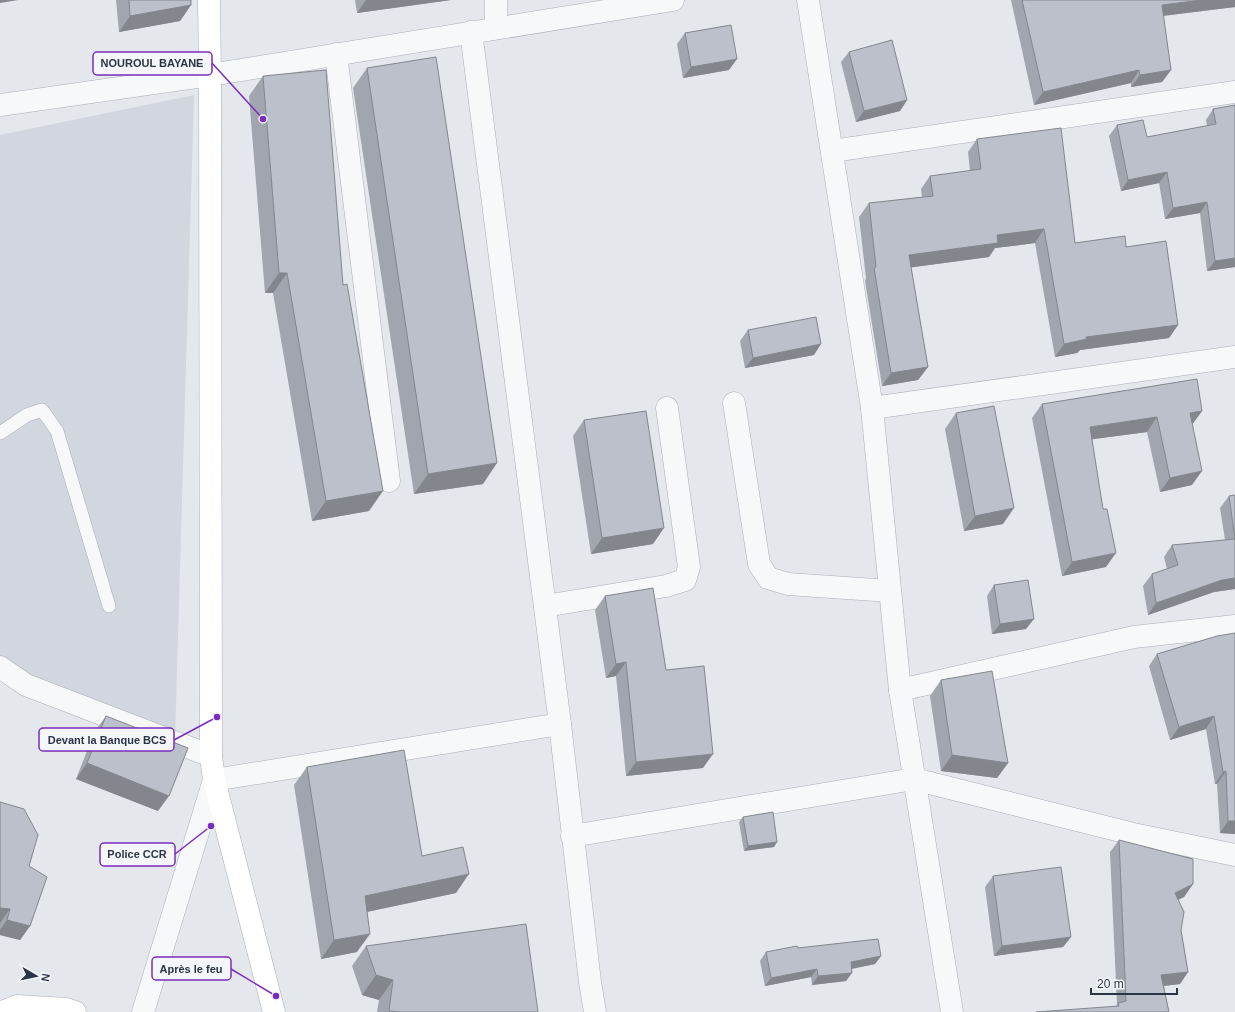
<svg xmlns="http://www.w3.org/2000/svg" width="1235" height="1012" font-family="Arial,sans-serif">
  <style>
    .built { fill: #d2d6de }
    .lines { fill: none; stroke-linecap: round; stroke-linejoin: round }
    .lane-casing { stroke: #a9aeb7; stroke-width: 14 }
    .street-casing { stroke: #a9aeb7; stroke-width: 23 }
    .secondary-casing { stroke: #a9aeb7; stroke-width: 23 }
    .lane { stroke: #f7f8fa; stroke-width: 13 }
    .street { stroke: #f7f8fa; stroke-width: 22 }
    .secondary { stroke: #fff; stroke-width: 22 }
    .wall { fill: #a1a5ae }
    .shaded-wall { fill: #83868d }
    .building { fill: #bbc0ca; stroke: #83868d }
    .leader { fill: none; stroke: #7b2cbf; stroke-width: 1.5 }
    .callout-dot { fill: #7b2cbf; stroke: #f4f6f9; stroke-width: 1.5 }
    .callout { fill: #f4f6f9; stroke: #7b2cbf; stroke-width: 1.5 }
    .callout-label { font-size: 11px; text-anchor: middle; font-weight: bold; fill: #2b3445 }
  </style>
  <rect width="100%" height="100%" fill="#e4e7ec"/>
  <polygon class="built" points="194,95 175,738 0,663 0,135"/>
  <g class="lines">
    <g class="lane-casing">
      <polyline id="lane" points="0,433 27,415 42,410 57,431 109,606"/>
    </g>
    <g class="street-casing">
      <g id="street">
        <polyline points="496,0 496,28"/>
        <polyline points="808,0 872,408 900,690 952,1012"/>
        <polyline points="471,32 560,724 590,982 595,1012"/>
        <polyline points="336,54 389,481"/>
        <polyline points="0,105 210,75 673,0"/>
        <polyline points="832,151 1235,92"/>
        <polyline points="734,403 759,564 768,578 788,584 890,591"/>
        <polyline points="872,408 1235,357"/>
        <polyline points="545,606 666,586 685,580 689,567 667,408"/>
        <polyline points="0,667 26,685 211,756"/>
        <polyline points="900,690 1134,637 1235,626"/>
        <polyline points="572,836 914,779 1133,834 1235,855"/>
        <polyline points="143,1012 214,780 560,724"/>
      </g>
    </g>
    <g class="secondary-casing">
      <g id="secondary">
        <polyline points="209,0 210,75 211,756 214,780 274,1012"/>
        <polyline points="2,1012 17,1006 66,1009 75,1012"/>
      </g>
    </g>
    <use href="#lane" class="lane"/>
    <use href="#street" class="street"/>
    <use href="#secondary" class="secondary"/>
  </g>
  <g class="wall">
    <polygon points="116,0 191,0 191,5 180,21 119,32"/>
    <polygon points="355,0 451,0 357,13"/>
    <polygon points="1011,0 1235,0 1235,7 1163,16 1171,70 1162,82 1131,87 1131,83 1034,105"/>
    <polygon points="685,33 729,70 683,78 677,44"/>
    <polygon points="849,52 907,100 900,111 856,122 841,62"/>
    <polygon points="367,68 483,484 414,494 353,88"/>
    <polygon points="263,76 343,285 369,511 312,521 273,293 265,293 249,96"/>
    <polygon points="1235,105 1235,267 1207,271 1200,213 1165,219 1159,183 1121,191 1109,136 1117,125 1147,137 1207,126 1206,120 1213,109"/>
    <polygon points="977,139 1075,243 1126,247 1178,325 1169,338 1080,350 1077,353 1055,357 1035,243 995,248 989,257 911,267 928,367 918,380 882,386 865,281 866,278 859,217 869,203 922,197 921,189 930,176 970,171 968,152"/>
    <polygon points="748,330 814,355 745,368 740,341"/>
    <polygon points="1042,404 1202,411 1192,424 1192,485 1160,492 1147,432 1092,439 1106,567 1062,576 1032,418"/>
    <polygon points="956,413 1003,524 964,531 945,429"/>
    <polygon points="584,420 653,544 591,554 573,436"/>
    <polygon points="1235,495 1235,589 1214,592 1148,615 1143,586 1152,574 1167,569 1164,557 1172,545 1225,540 1220,508 1229,496"/>
    <polygon points="994,585 1026,629 992,634 987,596"/>
    <polygon points="605,596 666,670 703,768 626,776 616,676 606,678 595,610"/>
    <polygon points="1235,633 1235,834 1220,833 1217,784 1215,784 1206,729 1170,740 1149,666 1157,654"/>
    <polygon points="941,680 1008,763 997,778 941,771 930,696"/>
    <polygon points="106,716 158,811 76,779 95,731"/>
    <polygon points="307,767 422,856 456,893 367,912 357,952 321,959 294,785"/>
    <polygon points="0,802 29,866 30,926 20,940 0,935"/>
    <polygon points="743,817 777,842 774,847 744,851 739,822"/>
    <polygon points="1119,840 1193,884 1184,897 1178,900 1181,930 1188,972 1180,984 1164,986 1169,1012 1116,1006 1117,1005 1110,852"/>
    <polygon points="993,876 1071,937 1063,947 994,956 985,887"/>
    <polygon points="366,946 538,1012 377,1012 379,1000 362,995 352,966"/>
    <polygon points="798,948 881,956 875,964 852,969 846,981 812,985 811,977 765,986 760,961 766,952"/>
  </g>
  <g class="shaded-wall">
    <polygon points="0,0 18,0 0,3"/>
    <polygon points="366,0 451,0 357,13"/>
    <polygon points="1202,0 1235,0 1235,7 1153,17 1162,5"/>
    <polygon points="191,5 180,21 119,32 130,16"/>
    <polygon points="737,59 729,70 683,78 691,67"/>
    <polygon points="1139,70 1131,83 1034,105 1043,92"/>
    <polygon points="1171,70 1162,82 1131,87 1140,75"/>
    <polygon points="907,100 900,111 856,122 864,111"/>
    <polygon points="1167,172 1159,183 1121,191 1128,180"/>
    <polygon points="1207,202 1200,213 1165,219 1173,208"/>
    <polygon points="1044,229 1035,243 995,248 989,257 900,269 909,255 997,235"/>
    <polygon points="1235,258 1235,267 1207,271 1215,261"/>
    <polygon points="279,273 287,273 273,293 265,293"/>
    <polygon points="1178,325 1169,338 1080,350 1077,353 1055,357 1064,344 1086,337"/>
    <polygon points="821,344 814,355 745,368 753,358"/>
    <polygon points="928,367 918,380 882,386 891,373"/>
    <polygon points="1202,411 1192,425 1190,413"/>
    <polygon points="1157,417 1147,432 1080,441 1090,427"/>
    <polygon points="497,463 483,484 414,494 428,474"/>
    <polygon points="1202,471 1192,485 1160,492 1170,478"/>
    <polygon points="383,491 369,511 312,521 326,501"/>
    <polygon points="1014,508 1003,524 964,531 975,516"/>
    <polygon points="664,528 653,544 591,554 602,538"/>
    <polygon points="1116,553 1106,567 1062,576 1072,562"/>
    <polygon points="1235,578 1235,589 1214,592 1148,615 1156,603 1222,580"/>
    <polygon points="1034,619 1026,629 992,634 1000,624"/>
    <polygon points="626,662 616,676 606,678 616,664"/>
    <polygon points="1214,716 1206,729 1170,740 1179,727"/>
    <polygon points="713,754 703,768 626,776 636,762"/>
    <polygon points="952,755 1008,763 997,778 941,771"/>
    <polygon points="87,763 169,796 158,811 76,779"/>
    <polygon points="1226,771 1217,784 1215,784 1223,772"/>
    <polygon points="1228,821 1235,821 1235,834 1220,833"/>
    <polygon points="777,842 774,847 744,851 748,846"/>
    <polygon points="469,874 456,893 352,915 365,896"/>
    <polygon points="1193,884 1184,897 1166,905 1175,893"/>
    <polygon points="0,908 10,909 0,923"/>
    <polygon points="7,920 30,926 20,940 0,935 0,930"/>
    <polygon points="370,934 357,952 321,959 334,940"/>
    <polygon points="1071,937 1063,947 994,956 1002,946"/>
    <polygon points="881,956 875,964 845,970 851,962"/>
    <polygon points="817,969 811,977 765,986 771,978"/>
    <polygon points="1188,972 1180,984 1153,987 1161,975"/>
    <polygon points="852,973 846,981 812,985 818,976"/>
    <polygon points="376,975 393,980 379,1000 362,995"/>
  </g>
  <g class="building">
    <polygon points="129,0 191,0 191,5 130,16"/>
    <polygon points="1022,0 1202,0 1162,5 1171,70 1140,75 1139,70 1043,92"/>
    <polygon points="731,25 737,59 691,67 685,33"/>
    <polygon points="892,40 907,100 864,111 849,52"/>
    <polygon points="436,57 497,463 428,474 367,68"/>
    <polygon points="326,70 343,285 347,284 383,491 326,501 287,273 279,273 263,76"/>
    <polygon points="1235,105 1235,258 1215,261 1207,202 1173,208 1167,172 1128,180 1117,125 1143,120 1147,137 1216,124 1213,109"/>
    <polygon points="1061,128 1075,243 1125,236 1126,247 1166,241 1178,325 1086,337 1087,339 1064,344 1044,229 997,235 998,243 909,255 928,367 891,373 874,268 876,267 869,203 933,196 930,176 981,169 977,139"/>
    <polygon points="816,317 821,344 753,358 748,330"/>
    <polygon points="1197,379 1202,411 1190,413 1202,471 1170,478 1157,417 1090,427 1103,509 1107,509 1116,553 1072,562 1042,404"/>
    <polygon points="994,406 1014,508 975,516 956,413"/>
    <polygon points="646,411 664,528 602,538 584,420"/>
    <polygon points="1235,495 1235,578 1222,580 1156,603 1152,574 1178,565 1172,545 1235,539 1229,496"/>
    <polygon points="1028,580 1034,619 1000,624 994,585"/>
    <polygon points="653,588 666,670 704,666 713,754 636,762 626,662 616,664 605,596"/>
    <polygon points="1235,633 1235,821 1228,821 1226,771 1223,772 1214,716 1179,727 1157,654 1217,636"/>
    <polygon points="992,671 1008,763 952,755 941,680"/>
    <polygon points="106,716 188,748 169,796 87,763"/>
    <polygon points="404,750 422,856 463,847 469,874 365,896 370,934 334,940 307,767"/>
    <polygon points="0,802 24,809 38,835 29,866 47,877 30,926 7,920 10,909 0,908"/>
    <polygon points="773,812 777,842 748,846 743,817"/>
    <polygon points="1119,840 1193,859 1193,884 1175,893 1184,912 1181,930 1188,972 1161,975 1169,1012 1036,1012 1119,1006 1118,1003 1126,1001"/>
    <polygon points="1061,867 1071,937 1002,946 993,876"/>
    <polygon points="526,924 538,1012 400,1012 389,1011 393,980 376,975 366,946"/>
    <polygon points="878,939 881,956 851,962 852,973 818,976 817,969 771,978 766,952 797,946 798,948"/>
  </g>
  <path class="leader" d="M263 119L212 63M217 717L174 740M211 826L175 854M276 996L231 969"/>
  <g class="callout-dot">
    <circle cx="263" cy="119" r="4"/>
    <circle cx="217" cy="717" r="4"/>
    <circle cx="211" cy="826" r="4"/>
    <circle cx="276" cy="996" r="4"/>
  </g>
  <g class="callout">
    <rect x="93" y="52" width="119" height="23" rx="4"/>
    <rect x="39" y="728" width="135" height="23" rx="4"/>
    <rect x="100" y="843" width="75" height="23" rx="4"/>
    <rect x="152" y="957" width="79" height="23" rx="4"/>
  </g>
  <g class="callout-label">
    <text x="152" y="67">NOUROUL BAYANE</text>
    <text x="107" y="744">Devant la Banque BCS</text>
    <text x="137" y="858">Police CCR</text>
    <text x="191" y="973">Après le feu</text>
  </g>
  <g transform="translate(36 976) rotate(99)" stroke="#f4f6f9" stroke-width="3" paint-order="stroke">
  <path d="M0-3L7 15L0 10L-7 15Z" fill="#2b3445"/>
  <text y="-6" font-size="11" font-weight="bold" text-anchor="middle" fill="#2b3445">N</text>
  </g>
  <path d="M1091 988v6h86v-6" fill="none" stroke="#2b3445" stroke-width="2"/>
  <text x="1097" y="988" font-size="12" fill="#2b3445" stroke="#f4f6f9" stroke-width="3" paint-order="stroke">20 m</text>
</svg>
